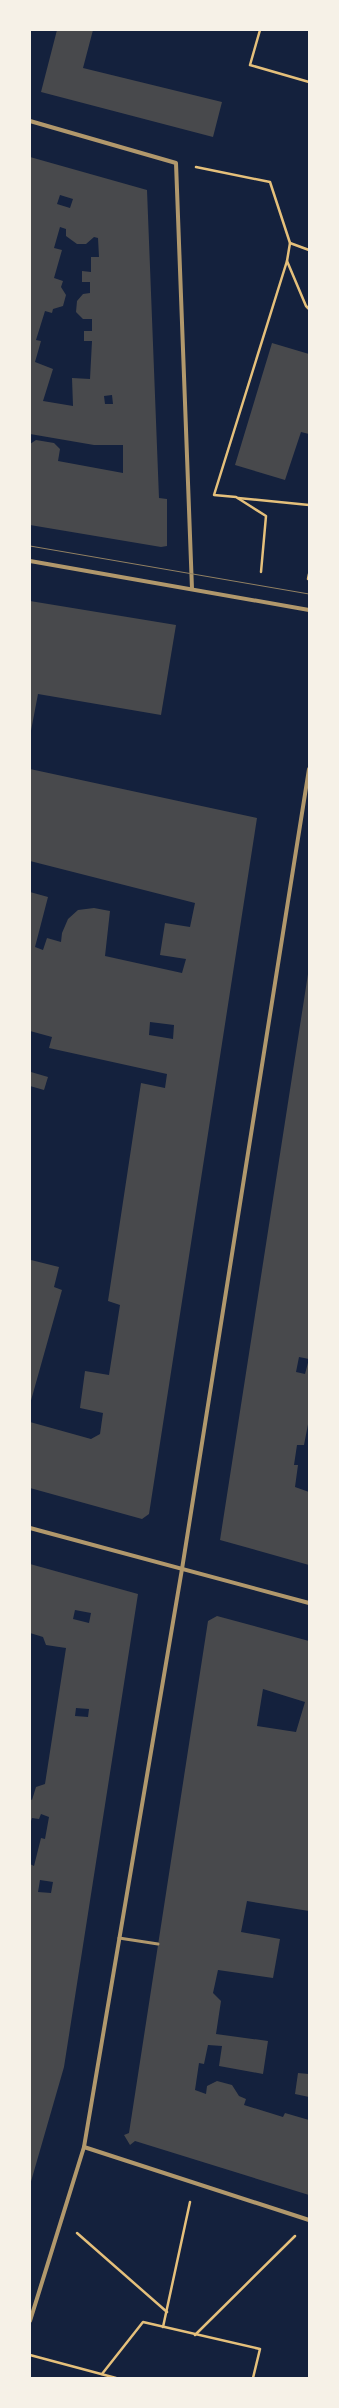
<svg xmlns="http://www.w3.org/2000/svg" width="339" height="2408" font-family="Spectral,serif">
  <style>
    .building { fill: #48494c; fill-rule: evenodd }
    .lines { fill: none; stroke-linecap: round; stroke-linejoin: round }
    .path { stroke: #e5c07b; stroke-width: 2.5 }
    .service { stroke: #b1986c; stroke-width: 3 }
    .minor { stroke: #b1986c; stroke-width: 4 }
    .tram { stroke: #918062; stroke-width: 1 }
  </style>
  <rect width="100%" height="100%" fill="#14213d"/>
  <g class="building">
    <polygon points="57,30 93,30 83,68 222,102 213,137 41,92"/>
    <path d="M 30,157 L 147,190 L 159,498 L 167,499 L 167,546 L 161,547 L 30,525 L 30,444 L 36,440 L 54,443 L 60,449 L 58,461 L 123,473 L 123,445 L 94,445 L 30,434 ZM 60,195 L 73,199 L 70,208 L 57,204 ZM 60,227 L 66,229 L 66,236 L 77,244 L 86,244 L 94,237 L 98,238 L 99,257 L 91,257 L 91,272 L 82,271 L 82,282 L 90,282 L 90,293 L 83,294 L 77,301 L 76,312 L 83,319 L 92,319 L 92,331 L 84,331 L 84,341 L 92,341 L 90,379 L 72,378 L 73,406 L 43,401 L 53,369 L 35,362 L 41,341 L 36,340 L 45,311 L 52,313 L 53,309 L 63,306 L 66,295 L 61,287 L 63,281 L 54,278 L 62,250 L 54,248 ZM 112,395 L 113,404 L 105,404 L 104,396 Z"/>
    <polygon points="272,343 309,354 309,434 301,432 285,480 235,465"/>
    <polygon points="30,601 176,625 161,715 38,694 30,736"/>
    <path d="M 30,769 L 257,818 L 149,1514 L 142,1519 L 30,1488 L 30,1422 L 91,1439 L 100,1434 L 103,1413 L 80,1408 L 85,1371 L 109,1375 L 120,1305 L 108,1301 L 141,1083 L 165,1088 L 167,1074 L 49,1048 L 52,1037 L 30,1031 L 30,892 L 48,897 L 35,947 L 43,950 L 47,938 L 61,942 L 62,933 L 68,919 L 78,910 L 94,908 L 110,911 L 105,956 L 182,973 L 186,959 L 160,955 L 165,923 L 190,927 L 195,903 L 30,861 ZM 150,1022 L 174,1025 L 173,1039 L 149,1035 Z"/>
    <path d="M 308,974 L 309,1419 L 304,1445 L 297,1445 L 294,1465 L 298,1465 L 295,1487 L 309,1492 L 309,1565 L 220,1540 ZM 299,1357 L 309,1359 L 305,1374 L 296,1372 Z"/>
    <polygon points="31,1072 48,1077 44,1090 30,1086"/>
    <polygon points="31,1260 59,1267 54,1287 62,1290 30,1404"/>
    <path d="M 30,1564 L 138,1594 L 64,2067 L 30,2185 L 30,1864 L 34,1866 L 41,1838 L 45,1839 L 49,1817 L 41,1814 L 39,1819 L 32,1818 L 30,1824 L 30,1799 L 32,1800 L 36,1787 L 45,1784 L 66,1648 L 46,1645 L 43,1637 L 30,1633 ZM 75,1610 L 91,1613 L 89,1623 L 73,1619 ZM 76,1708 L 89,1709 L 88,1717 L 75,1716 ZM 40,1880 L 53,1882 L 51,1893 L 38,1892 Z"/>
    <path d="M 217,1616 L 309,1641 L 309,1911 L 247,1901 L 241,1932 L 280,1939 L 273,1978 L 218,1970 L 213,1993 L 221,2001 L 216,2034 L 268,2041 L 263,2074 L 219,2066 L 222,2046 L 208,2045 L 204,2064 L 199,2063 L 195,2090 L 206,2094 L 207,2086 L 217,2081 L 232,2085 L 239,2096 L 246,2099 L 244,2105 L 283,2117 L 285,2113 L 309,2120 L 309,2195 L 135,2141 L 130,2145 L 124,2135 L 129,2133 L 208,1621 ZM 263,1689 L 305,1702 L 296,1732 L 257,1726 Z"/>
    <polygon points="298,2073 309,2074 309,2097 295,2094"/>
  </g>
  <g class="lines">
    <g class="path">
      <polyline points="260,30 250,65 309,82"/>
      <polyline points="196,167 270,182 290,243 287,261 306,306 309,309"/>
      <polyline points="290,243 309,250"/>
      <polyline points="238,498 309,505"/>
      <polyline points="261,572 266,516 236,497 214,495 287,261"/>
      <polyline points="308,579 309,574"/>
      <polyline points="77,2233 167,2312"/>
      <polyline points="163,2327 190,2202"/>
      <polyline points="195,2335 295,2236"/>
      <polyline points="30,2355 116,2378"/>
      <polyline points="102,2374 143,2322 260,2349 253,2378"/>
    </g>
    <polyline class="service" points="119,1938 158,1944"/>
    <g class="minor">
      <polyline points="30,121 176,163 192,589"/>
      <polyline points="30,561 309,610"/>
      <polyline points="30,1528 309,1603"/>
      <polyline points="84,2147 309,2220"/>
      <polyline points="30,2321 84,2147 182,1569 309,769"/>
    </g>
    <polyline class="tram" points="30,546 309,594"/>
  </g>
  <rect width="339" height="2408" fill="none" stroke="#f6f1e7" stroke-width="62"/>
</svg>
